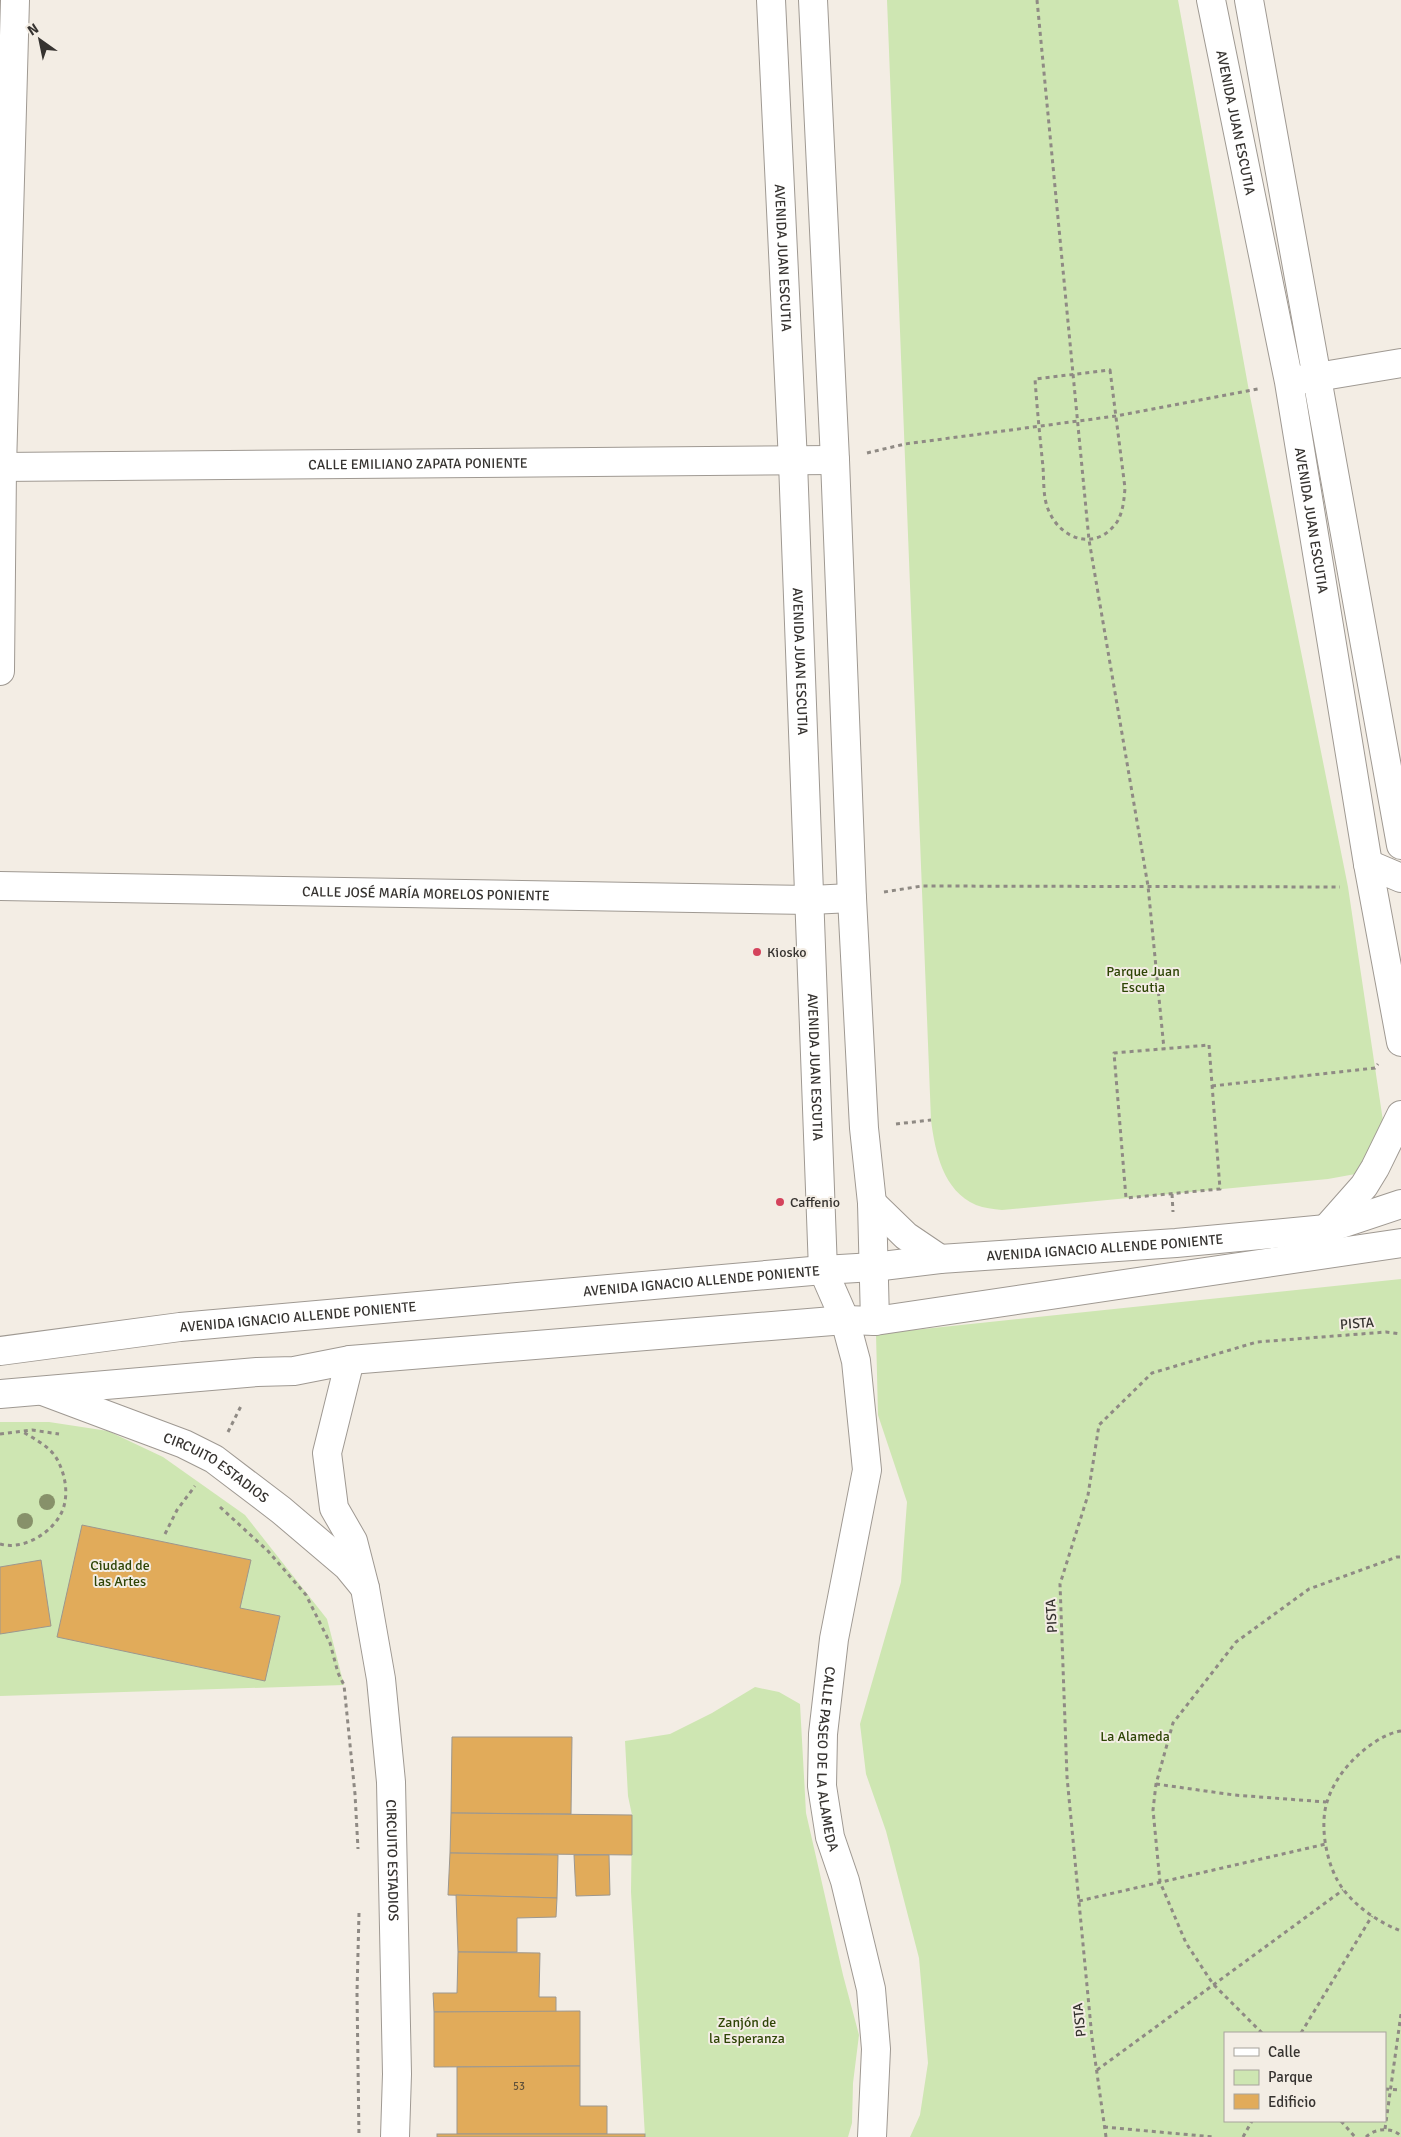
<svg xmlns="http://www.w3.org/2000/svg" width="1401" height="2137" font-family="Signika,sans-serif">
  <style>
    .green { fill: #cee6b2; fill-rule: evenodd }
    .building { fill: #e1ab5a; stroke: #9c978f }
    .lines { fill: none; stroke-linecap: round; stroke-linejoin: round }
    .minor-casing { stroke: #9f9992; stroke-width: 30 }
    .secondary-casing { stroke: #9f9992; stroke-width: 30 }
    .path { stroke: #8f8a84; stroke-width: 3; stroke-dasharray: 4 4; stroke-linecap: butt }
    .minor { stroke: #fff; stroke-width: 28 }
    .secondary { stroke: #fff; stroke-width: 28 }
    .tree { fill: #87916a }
    .poi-dot { fill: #d4435c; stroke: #f3ede4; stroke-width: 2 }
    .labels { text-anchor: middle; stroke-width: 4; stroke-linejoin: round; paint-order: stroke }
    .number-label { font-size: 11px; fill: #61513a }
    .street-label { font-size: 14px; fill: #363330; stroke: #f3ede4 }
    .poi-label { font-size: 14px; fill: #363330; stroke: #f3ede4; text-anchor: start }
    .park-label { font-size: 14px; fill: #2f4506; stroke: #f3ede4 }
  </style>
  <rect width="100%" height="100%" fill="#f3ede4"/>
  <g class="green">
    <path d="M 887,0 L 1178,0 L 1249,391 L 1348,887 L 1383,1121 L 1361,1173 L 1328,1179 L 1002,1210 C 993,1209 984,1208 976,1205 C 943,1191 935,1151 931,1120 Z"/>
    <path d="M 1401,1279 L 1401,2137 L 910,2137 L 920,2115 L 928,2063 L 919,1958 L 886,1831 L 866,1774 L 860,1724 L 901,1582 L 907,1502 L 878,1415 L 876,1334 ZM 1225,2033 L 1385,2033 L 1385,2121 L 1225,2121 Z"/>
    <polygon points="0,1422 49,1422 108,1431 163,1457 245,1515 327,1619 344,1685 0,1696"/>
    <polygon points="755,1687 779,1692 800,1704 806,1813 843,1975 859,2035 853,2083 852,2123 848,2137 645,2137 631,1892 632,1815 628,1796 625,1741 670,1734 712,1713"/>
  </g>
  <g class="building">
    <polygon points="82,1525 251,1560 240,1608 280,1616 265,1681 57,1637"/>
    <polygon points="41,1560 51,1626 0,1634 0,1567"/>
    <polygon points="452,1737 572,1737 571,1814 451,1813"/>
    <polygon points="451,1813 632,1815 632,1855 450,1853"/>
    <polygon points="450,1853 558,1855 557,1898 448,1895"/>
    <polygon points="574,1855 609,1855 610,1895 576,1896"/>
    <polygon points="456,1895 557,1898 556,1917 517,1918 517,1952 458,1952"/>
    <polygon points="458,1952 540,1953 539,1997 556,1997 556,2012 434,2012 433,1993 457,1993"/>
    <polygon points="580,2011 580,2066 434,2067 434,2012"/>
    <polygon points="580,2066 580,2106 607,2106 607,2134 457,2134 457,2067"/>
    <rect x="437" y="2134" width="208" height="3"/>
  </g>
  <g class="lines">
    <g class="minor-casing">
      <g id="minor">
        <polyline points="1293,381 1401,363"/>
        <path id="s1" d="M 0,467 L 835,460"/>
        <polyline points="0,671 2,467 15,0"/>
        <polyline points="1368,864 1401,878"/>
        <path id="s2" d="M 0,886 L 810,900 L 852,898"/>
        <path id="s3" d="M 845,1320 L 856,1361 L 867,1470 L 834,1639 L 823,1734 L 822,1786 L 830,1837 L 845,1881 L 871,1989 L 876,2049 L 872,2137"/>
        <path id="s4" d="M 350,1360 L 327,1453 L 334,1508 L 353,1541 L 365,1588 L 381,1679 L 391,1782 L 397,2074 L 395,2137"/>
      </g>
    </g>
    <g class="secondary-casing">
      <g id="secondary">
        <path id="s5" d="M 771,0 L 793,462 L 823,1270 L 845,1320"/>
        <polyline points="813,0 835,460 852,898 864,1128 872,1203 875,1321"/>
        <path id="s6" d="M 1211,0 L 1289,382 L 1368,864 L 1401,1042"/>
        <polyline points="1249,0 1401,845"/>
        <polyline points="872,1203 906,1236 940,1259"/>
        <polyline points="1326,1229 1364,1186 1375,1168 1401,1115"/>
        <path id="s7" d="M 0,1351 L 180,1327 L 823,1270 L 874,1267 L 940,1259 L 1176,1243 L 1326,1229 L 1401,1204"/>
        <path id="s8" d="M 45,1392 L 184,1444 L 214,1459 L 281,1510 L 347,1566 L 365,1588"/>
        <polyline points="0,1394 257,1372 294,1371 350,1360 845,1320 875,1321 1401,1243"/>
      </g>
    </g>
    <g class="path">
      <polyline points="1037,0 1089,540 1148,886 1164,1049"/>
      <path d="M 1110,370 L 1125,488 C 1124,500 1123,512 1117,522 C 1096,552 1060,540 1048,509 C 1043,497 1044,481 1043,467 C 1040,438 1037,408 1035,379 Z"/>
      <polyline points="867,453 905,444 1116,416 1258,389"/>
      <polyline points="884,892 922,886 1340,887"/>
      <polygon points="1209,1045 1220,1189 1126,1198 1114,1053"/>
      <polyline points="1212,1086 1375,1068 1378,1064"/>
      <polyline points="896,1124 931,1120"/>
      <polyline points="1172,1194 1173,1212"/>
      <polyline points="228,1432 241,1406"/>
      <polyline points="0,1434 32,1430 59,1434"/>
      <polyline points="220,1507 268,1551 306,1595 330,1643 338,1673 344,1685 355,1794 358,1849"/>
      <polyline points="165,1534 177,1510 195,1486"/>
      <path d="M 0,1544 C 24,1551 57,1531 64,1506 C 68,1491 65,1475 58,1461 C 52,1448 35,1439 23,1432"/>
      <path d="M 1401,1731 C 1383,1734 1366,1747 1353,1760 C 1342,1771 1332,1786 1327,1802 C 1319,1827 1327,1868 1343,1889 C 1356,1907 1380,1923 1401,1931"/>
      <polyline points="1156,1784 1234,1795 1326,1802"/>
      <polyline points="1079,1901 1326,1844"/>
      <polyline points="359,1913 357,1993 359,2137"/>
      <polyline points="1262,2033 1213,1984 1186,1943 1160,1882 1153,1810 1156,1784 1173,1723 1236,1642 1309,1589 1397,1557 1401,1557"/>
      <polyline points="1301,2033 1372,1916"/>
      <polyline points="1097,2070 1343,1890"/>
      <polyline points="1385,2089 1401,2090"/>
      <polyline points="1341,2121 1355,2137"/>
      <polyline points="1104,2127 1214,2137"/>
      <polyline points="1385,2129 1401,2014"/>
      <polyline points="1106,2137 1092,2038 1067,1777 1060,1584 1088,1495 1099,1425 1152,1373 1257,1342 1386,1332 1401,1334"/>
      <polyline points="1243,2137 1252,2121"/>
      <path d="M 1366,2137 C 1375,2128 1392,2127 1401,2136"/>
    </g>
    <use href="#minor" class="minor"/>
    <use href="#secondary" class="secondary"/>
  </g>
  <g class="tree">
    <circle cx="47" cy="1502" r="8"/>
    <circle cx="25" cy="1521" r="8"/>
  </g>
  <g class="poi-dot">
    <circle cx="757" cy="952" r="5"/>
    <circle cx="780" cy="1202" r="5"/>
  </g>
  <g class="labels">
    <g class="number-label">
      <text x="519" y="2090">53</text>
    </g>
    <g class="street-label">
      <text dy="5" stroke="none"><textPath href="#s6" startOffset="125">AVENIDA JUAN ESCUTIA</textPath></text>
      <text dy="5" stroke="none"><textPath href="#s5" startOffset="258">AVENIDA JUAN ESCUTIA</textPath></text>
      <text dy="5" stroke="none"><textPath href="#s1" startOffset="418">CALLE EMILIANO ZAPATA PONIENTE</textPath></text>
      <text dy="5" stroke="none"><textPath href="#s6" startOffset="530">AVENIDA JUAN ESCUTIA</textPath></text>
      <text dy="5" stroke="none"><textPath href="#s5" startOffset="662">AVENIDA JUAN ESCUTIA</textPath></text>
      <text dy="5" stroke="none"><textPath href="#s2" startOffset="426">CALLE JOSÉ MARÍA MORELOS PONIENTE</textPath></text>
      <text dy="5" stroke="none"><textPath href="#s5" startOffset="1068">AVENIDA JUAN ESCUTIA</textPath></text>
      <text dy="5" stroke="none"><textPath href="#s7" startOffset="1110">AVENIDA IGNACIO ALLENDE PONIENTE</textPath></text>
      <text dy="5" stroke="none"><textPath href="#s7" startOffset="705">AVENIDA IGNACIO ALLENDE PONIENTE</textPath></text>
      <text dy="5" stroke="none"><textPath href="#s7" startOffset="300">AVENIDA IGNACIO ALLENDE PONIENTE</textPath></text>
      <text transform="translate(1357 1323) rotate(-4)" y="5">PISTA</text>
      <text dy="5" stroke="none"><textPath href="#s8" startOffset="188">CIRCUITO ESTADIOS</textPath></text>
      <text transform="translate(1051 1616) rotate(-93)" y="5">PISTA</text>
      <text dy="5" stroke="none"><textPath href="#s3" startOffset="445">CALLE PASEO DE LA ALAMEDA</textPath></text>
      <text dy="5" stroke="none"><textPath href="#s4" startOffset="512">CIRCUITO ESTADIOS</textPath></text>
      <text transform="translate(1079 2020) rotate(-96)" y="5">PISTA</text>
    </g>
    <g class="poi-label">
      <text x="767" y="957">Kiosko</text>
      <text x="790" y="1207">Caffenio</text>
    </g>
    <g class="park-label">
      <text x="1143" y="976">Parque Juan<tspan x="1143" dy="16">Escutia</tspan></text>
      <text x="120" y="1570">Ciudad de<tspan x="120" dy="16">las Artes</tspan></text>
      <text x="1135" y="1741">La Alameda</text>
      <text x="747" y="2027">Zanjón de<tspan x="747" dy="16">la Esperanza</tspan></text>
    </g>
  </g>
  <rect x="1224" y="2032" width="162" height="90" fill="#f3ede4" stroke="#a7a39c"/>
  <rect x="1234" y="2048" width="25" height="8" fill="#ffffff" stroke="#a7a39c"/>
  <text x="1268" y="2057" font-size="15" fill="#363330">Calle</text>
  <rect x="1234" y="2070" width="25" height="15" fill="#cee6b2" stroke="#a7a39c"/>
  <text x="1268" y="2082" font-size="15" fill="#363330">Parque</text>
  <rect x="1234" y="2094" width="25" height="15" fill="#e1ab5a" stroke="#a7a39c"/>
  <text x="1268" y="2107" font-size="15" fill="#363330">Edificio</text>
  <g transform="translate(40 40) rotate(327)" stroke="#f3ede4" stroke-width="4" paint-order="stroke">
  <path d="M0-4L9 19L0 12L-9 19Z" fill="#363330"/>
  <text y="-8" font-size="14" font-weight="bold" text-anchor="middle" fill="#363330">N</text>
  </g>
</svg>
